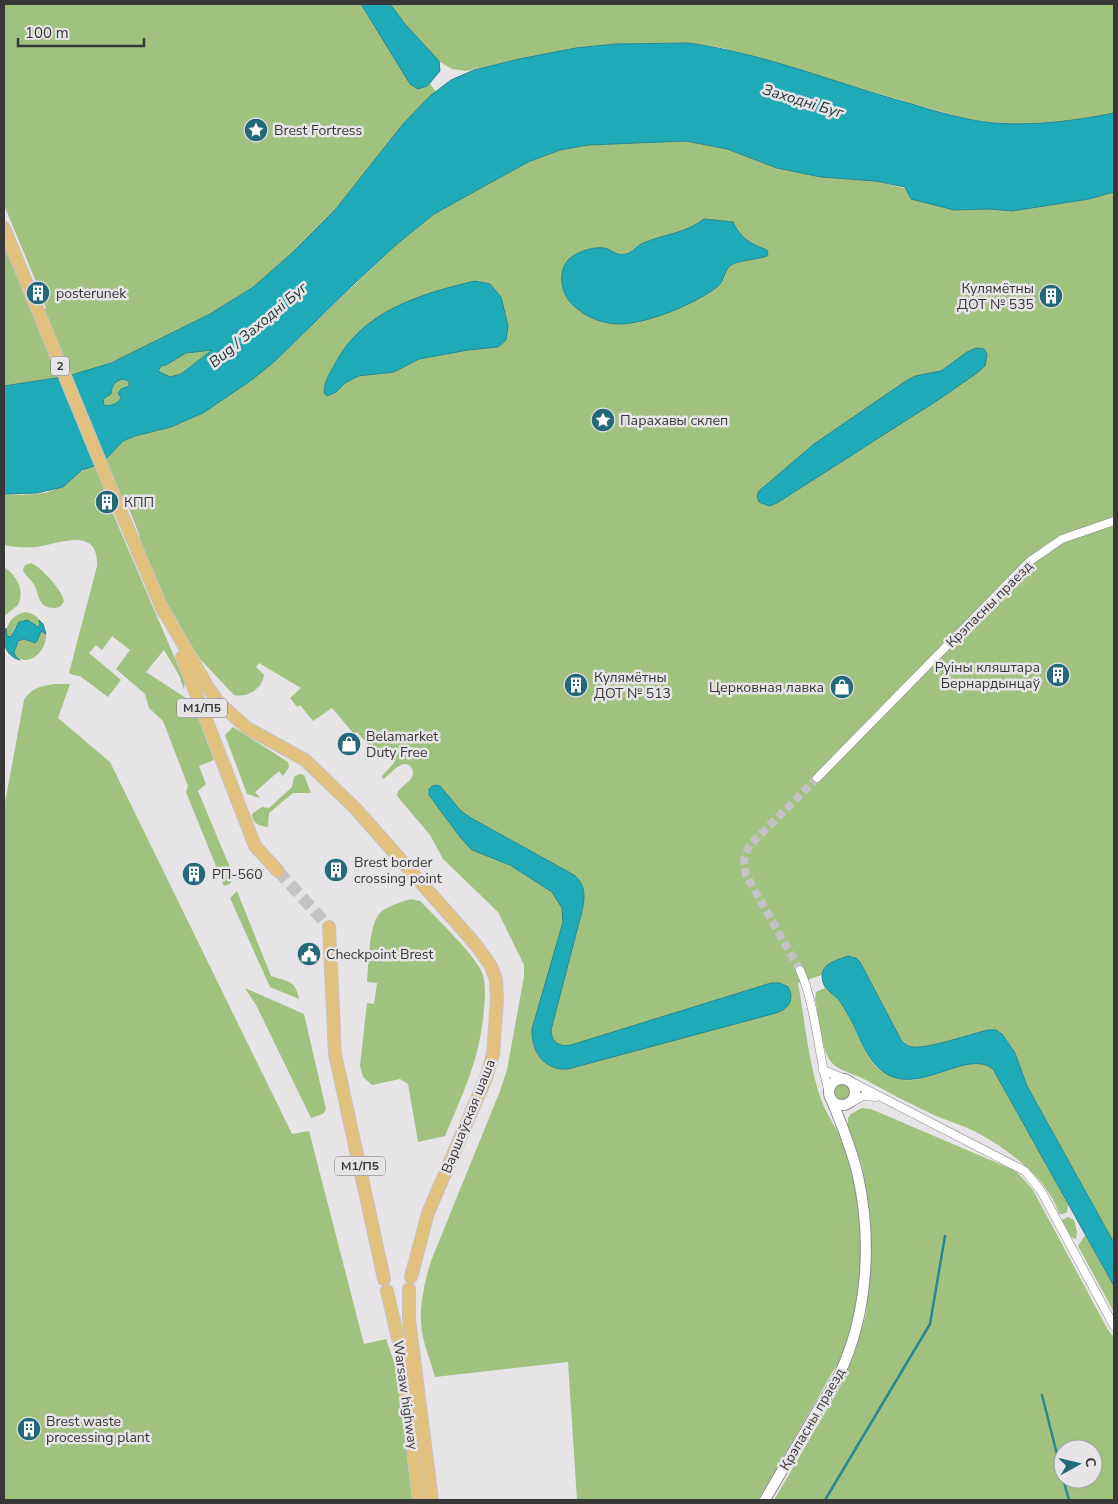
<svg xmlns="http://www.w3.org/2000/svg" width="1118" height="1504" font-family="'Nunito Sans',sans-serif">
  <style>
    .green { fill: #a1c17e; fill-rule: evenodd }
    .water { fill: #1faab7; stroke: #278891; fill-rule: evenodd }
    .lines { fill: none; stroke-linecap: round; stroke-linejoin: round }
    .stream { stroke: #278891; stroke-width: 2.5 }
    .minor-tunnel { stroke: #c4c2c5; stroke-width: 8; stroke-dasharray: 8 4; stroke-linecap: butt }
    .trunk-tunnel { stroke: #c4c2c5; stroke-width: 12; stroke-dasharray: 12 6; stroke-linecap: butt }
    .minor-casing { stroke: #8a888c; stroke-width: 9 }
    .tertiary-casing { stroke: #8a888c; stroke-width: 12 }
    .trunk-casing { stroke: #c4c3c4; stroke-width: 14 }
    .minor { stroke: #fff; stroke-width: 8 }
    .tertiary { stroke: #fff; stroke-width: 10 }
    .trunk { stroke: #e2c07e; stroke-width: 12 }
    .labels { text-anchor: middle; stroke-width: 5; stroke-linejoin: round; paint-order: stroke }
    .shield { fill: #e7e4e8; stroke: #6d6c6e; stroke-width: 1 }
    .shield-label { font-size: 12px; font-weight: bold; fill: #393839 }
    .poi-label { font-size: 14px; fill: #393839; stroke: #e7e4e8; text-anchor: start }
    .street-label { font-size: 14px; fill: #393839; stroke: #e7e4e8 }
    .water-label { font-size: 15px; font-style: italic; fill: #1d3335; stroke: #e7e4e8 }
  </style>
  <rect width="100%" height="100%" fill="#e7e4e8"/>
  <g class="green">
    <polygon points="4,4 1114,4 1114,113 1079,120 1026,124 992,123 963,118 821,77 747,54 718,47 688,43 616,44 576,48 519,59 466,71 452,69 440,62 440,71 430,84 436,92 403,124 335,210 291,254 252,288 210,314 121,358 99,367 71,375 44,309 46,308 41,296 42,296 4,205"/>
    <path d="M 686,141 L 727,149 L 777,168 L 821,177 L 875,181 L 989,209 L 1012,211 L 1089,199 L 1114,192 L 1114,1243 L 1027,1086 L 1015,1053 L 1004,1036 L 992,1030 C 970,1032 931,1050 912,1047 C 906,1046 903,1042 900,1038 L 860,962 L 852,956 L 822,972 L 822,975 L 798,983 C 805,1021 808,1062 821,1099 C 827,1116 838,1130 845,1146 C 870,1209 865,1293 842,1356 L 758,1500 L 577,1500 L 568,1362 L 435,1377 C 430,1359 422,1341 421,1323 C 420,1303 425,1280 431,1261 L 500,1091 L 507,1070 L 524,976 L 524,965 L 498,912 L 443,859 L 430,835 L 397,796 L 398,791 L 411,779 C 413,775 414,771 411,767 C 402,757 390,776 383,779 L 382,776 L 394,763 L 395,760 L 386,754 L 379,757 L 357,732 L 354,734 L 332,708 L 313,721 L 300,705 L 297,707 L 290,698 L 301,688 L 259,663 L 256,667 L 264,675 C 262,689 247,698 234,695 L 200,659 L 172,618 L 141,545 L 139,534 L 128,506 L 125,507 L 105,460 L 123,441 L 135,436 L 171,427 L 203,413 L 253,379 L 275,361 L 397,244 L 434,214 L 465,195 L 528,162 L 560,150 L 588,145 Z"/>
    <polygon points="4,245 59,377 4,386"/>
    <polygon points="213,349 181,374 170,377 158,371 161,366 166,365 186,353"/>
    <path d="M 123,379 L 129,381 L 129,385 L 121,389 C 122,402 117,408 103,404 L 103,399 L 111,394 C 112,385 114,381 123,379 Z"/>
    <path d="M 95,466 L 106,494 L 99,497 L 105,511 L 111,509 L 185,682 L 184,690 L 179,675 L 164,650 L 146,672 L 192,702 L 214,760 L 199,766 L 206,784 L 198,791 L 234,877 L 230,884 L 224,886 L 186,792 L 188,786 L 163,721 L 149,708 L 145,694 L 116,669 L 130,650 L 112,636 L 102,650 L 96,645 L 89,653 L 121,680 L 108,697 L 80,676 L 73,675 L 69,673 L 97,566 C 99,525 58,544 36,547 C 25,548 14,547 4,545 L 4,494 C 20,495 44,496 58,488 C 71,481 80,469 95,466 Z"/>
    <path d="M 31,563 C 41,567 62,590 64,601 C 62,605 60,608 55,608 C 37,609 40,593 33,583 C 30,578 25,576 23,570 L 25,565 Z"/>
    <path d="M 4,567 C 17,576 25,590 18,605 L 4,616 Z"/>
    <path d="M 25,612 C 32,613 41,617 40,625 L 36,626 L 31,621 L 15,627 L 11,637 L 7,636 L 6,632 C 8,621 14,615 25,612 Z"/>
    <path d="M 41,631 L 46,634 C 47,649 32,667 16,657 L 14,649 L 18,642 L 24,639 L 31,642 Z"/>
    <path d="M 54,684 L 70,684 L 58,718 L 110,762 L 292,1134 L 309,1131 L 364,1344 L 386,1339 L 398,1373 L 413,1500 L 4,1500 L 4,808 L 24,700 C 31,688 41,686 54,684 Z"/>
    <polygon points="233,727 288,762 289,767 283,776 279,771 255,792 260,798 247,794 225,735"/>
    <path d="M 299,774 L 304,775 L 311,793 L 293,793 L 269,813 L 268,827 C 260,827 252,823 252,814 L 262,807 L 269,808 L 292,787 L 294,777 Z"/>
    <path d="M 237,891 L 271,976 C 288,982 295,979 299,999 L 270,987 L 230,898 Z"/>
    <path d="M 411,899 L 420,901 L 427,908 C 441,923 477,957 483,975 C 486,986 485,999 484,1009 C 480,1059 464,1091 445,1136 L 418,1142 L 408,1084 L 400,1079 L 372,1085 L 363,1077 L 360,1066 L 367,1003 L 374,1004 L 377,983 L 367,982 C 369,964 368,922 382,911 C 391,905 401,902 411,899 Z"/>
    <polygon points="245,988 304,1014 326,1109 323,1114 311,1118 256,1005"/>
    <path d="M 825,988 C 832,995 839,999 844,1007 C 854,1024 865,1059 880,1070 C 886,1074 898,1079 905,1080 C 930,1083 971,1051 993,1069 L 1068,1204 L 1067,1212 L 1063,1214 L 1059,1214 C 1049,1179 1005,1147 974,1131 C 960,1124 945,1120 932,1114 C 908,1103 886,1091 864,1079 C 855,1074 840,1071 833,1064 C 821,1053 819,1015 815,999 L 816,992 Z"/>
    <circle cx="842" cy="1092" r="11"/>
    <path d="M 862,1108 L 871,1109 L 1016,1171 L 1033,1190 L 1108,1330 L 1114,1337 L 1114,1500 L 774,1500 L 840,1387 L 854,1355 L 866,1315 L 869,1273 L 868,1198 L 862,1165 L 848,1127 L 848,1118 L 851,1114 ZM 1063,1449 L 1093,1449 L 1093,1479 L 1063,1479 Z"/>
    <polygon points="1068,1217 1074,1220 1077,1232 1076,1239 1071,1237 1062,1220"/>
    <polygon points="1085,1235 1114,1286 1114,1312 1078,1246"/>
  </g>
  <g class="water">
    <polygon points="361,4 390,4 405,24 439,61 440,71 427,86 418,89 410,84"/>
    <path d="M 688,43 C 764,53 837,84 912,104 C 938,112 965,120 993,123 C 1035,126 1074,121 1114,113 L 1114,192 L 1089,199 L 1012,211 L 989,209 L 954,210 L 911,199 L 905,187 L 875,181 L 821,177 L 777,168 L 727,149 L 686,141 L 588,145 L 560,150 L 528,162 L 434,214 L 397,244 L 355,283 L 275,361 L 253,379 L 203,413 L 171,427 L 135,436 L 123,441 L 105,460 L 97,465 L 82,470 L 63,487 L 37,493 L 4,494 L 4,386 L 68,376 L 111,363 L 210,314 L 252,288 L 291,254 L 335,210 L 403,124 L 430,96 L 451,80 L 474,70 L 519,59 L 576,48 L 615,44 ZM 212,350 L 181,374 L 170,377 L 158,371 L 161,366 L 166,365 L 186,353 ZM 123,379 L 129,381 L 129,386 L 121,389 L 118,393 L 121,398 C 117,405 111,406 104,405 L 103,399 L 111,394 C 112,386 114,381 123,379 Z"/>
    <path d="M 704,219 L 733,222 C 740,238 751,244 767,250 L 768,254 L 767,256 C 757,260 738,260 731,265 C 723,271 725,281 717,287 C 695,304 647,324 619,324 C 607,324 594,320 583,313 C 576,308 569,303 565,294 C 560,283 560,268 569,259 C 578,251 597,245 608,249 C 614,252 618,256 626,254 C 632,253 636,247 641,244 C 663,234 685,234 704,219 Z"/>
    <path d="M 475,281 L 490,284 L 501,297 L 508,326 L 506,340 L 498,347 L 468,350 L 419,359 L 394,372 L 358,376 L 345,383 L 336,392 L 327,396 L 324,393 C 324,382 330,373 335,364 C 362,311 420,294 475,281 Z"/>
    <polygon points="976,348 984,349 987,354 985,366 977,373 938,400 777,503 769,506 759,502 757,496 759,491 814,444 906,381 915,376 941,371 967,352"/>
    <path d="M 28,620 L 38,627 L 40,624 L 39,620 L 43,624 L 46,634 L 41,631 L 38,639 L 35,643 L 24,639 L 18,641 L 14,652 L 16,657 L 20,660 C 5,656 2,642 6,628 L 7,636 L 11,637 L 19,622 Z"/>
    <path d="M 434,785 L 440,786 L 461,811 L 471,818 L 574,875 C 586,885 585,897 582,911 L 551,1030 C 552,1043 559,1047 571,1045 L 771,983 L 780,983 L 788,987 C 795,999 789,1009 776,1013 L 568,1069 C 544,1071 531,1051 532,1029 L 563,922 L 562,908 L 552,892 L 510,865 L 472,850 L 460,837 L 429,795 L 429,789 Z"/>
    <path d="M 848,956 L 856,958 L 860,962 L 900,1038 C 903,1043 906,1046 913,1047 C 927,1049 971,1034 988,1030 L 996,1030 L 1002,1034 L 1015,1053 L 1027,1086 L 1114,1243 L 1114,1286 L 993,1069 C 966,1047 916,1100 881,1070 C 866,1058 859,1035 850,1018 C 846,1011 843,1005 838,999 C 832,993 825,990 823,982 C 818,964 835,961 848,956 Z"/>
  </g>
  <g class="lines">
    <g class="stream">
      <polyline points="1042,1395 1063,1478"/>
      <polyline points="1063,1479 1069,1500"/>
      <polyline points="825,1500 930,1324 945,1236"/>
    </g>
    <polyline class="minor-tunnel" points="800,970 746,875 744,860 749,846 817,778"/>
    <polyline class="trunk-tunnel" points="278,871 329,927"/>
    <g class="minor-casing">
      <g id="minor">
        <polyline points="817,778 1030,561 1062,539 1114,521"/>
        <path d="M 800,970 C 816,1006 818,1054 829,1093"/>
        <polyline points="823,1070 845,1079"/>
        <polyline points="850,1081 1025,1171 1041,1191 1114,1326"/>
        <polyline points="852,1102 863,1096 876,1097"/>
      </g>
    </g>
    <g class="tertiary-casing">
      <g id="tertiary">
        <circle cx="842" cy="1092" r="13"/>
        <path d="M 765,1500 C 781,1472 798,1444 815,1415 C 823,1401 833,1388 840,1373 C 868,1313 872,1240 858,1176 C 852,1150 842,1125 832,1101"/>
      </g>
    </g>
    <g class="trunk-casing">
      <g id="trunk">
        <polyline points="4,228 112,491 164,613"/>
        <polyline points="161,606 209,689 219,703 247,728 305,760 355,808 476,945 491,966 496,980 497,1000 493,1054 486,1078 428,1213 411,1277"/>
        <polyline points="182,657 255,846 278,871"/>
        <polyline points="329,927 335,1054 384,1279"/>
        <polyline points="409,1289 409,1320 432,1500"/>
        <polyline points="387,1291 401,1351 419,1500"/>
      </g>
    </g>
    <use href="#minor" class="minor"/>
    <use href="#tertiary" class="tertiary"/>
    <use href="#trunk" class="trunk"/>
  </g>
  <defs>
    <g id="sight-disc" transform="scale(1.25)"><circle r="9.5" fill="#236979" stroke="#e7e4e8"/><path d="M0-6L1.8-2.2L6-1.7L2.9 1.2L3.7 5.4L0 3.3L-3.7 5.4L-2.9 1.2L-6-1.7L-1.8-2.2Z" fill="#fff"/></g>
    <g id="building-disc" transform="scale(1.25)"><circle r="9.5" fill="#236979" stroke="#e7e4e8"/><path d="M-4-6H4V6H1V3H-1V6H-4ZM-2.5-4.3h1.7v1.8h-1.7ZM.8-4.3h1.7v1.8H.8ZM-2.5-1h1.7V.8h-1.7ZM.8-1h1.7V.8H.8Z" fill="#fff"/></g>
    <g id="shop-disc" transform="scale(1.25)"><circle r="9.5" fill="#236979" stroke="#e7e4e8"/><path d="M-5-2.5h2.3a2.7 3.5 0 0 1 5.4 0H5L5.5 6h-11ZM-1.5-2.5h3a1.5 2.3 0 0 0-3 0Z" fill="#fff"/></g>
    <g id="civic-disc" transform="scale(1.25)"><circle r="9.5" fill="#236979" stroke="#e7e4e8"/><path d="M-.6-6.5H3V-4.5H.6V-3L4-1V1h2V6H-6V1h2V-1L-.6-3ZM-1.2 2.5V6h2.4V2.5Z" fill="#fff"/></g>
  </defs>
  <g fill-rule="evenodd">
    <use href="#sight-disc" x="256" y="130"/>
    <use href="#building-disc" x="38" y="293"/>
    <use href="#building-disc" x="1051" y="296"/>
    <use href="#sight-disc" x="603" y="420"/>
    <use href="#building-disc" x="107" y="502"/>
    <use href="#building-disc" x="1058" y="675"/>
    <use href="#building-disc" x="576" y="685"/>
    <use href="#shop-disc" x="842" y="687"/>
    <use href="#shop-disc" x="349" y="744"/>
    <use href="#building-disc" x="336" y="870"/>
    <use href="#building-disc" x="194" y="874"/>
    <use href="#civic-disc" x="309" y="954"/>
    <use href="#building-disc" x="29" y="1429"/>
  </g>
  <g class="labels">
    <g class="shield">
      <rect x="51" y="356.5" width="18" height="19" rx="4"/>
      <rect x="177" y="698.5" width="50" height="19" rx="4"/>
      <rect x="335" y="1156.5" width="50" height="19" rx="4"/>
    </g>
    <g class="shield-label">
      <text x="60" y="370">2</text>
      <text x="202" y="712">М1/П5</text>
      <text x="360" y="1170">М1/П5</text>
    </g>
    <g class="poi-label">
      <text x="274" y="135">Brest Fortress</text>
      <text x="1034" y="293" text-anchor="end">Кулямётны<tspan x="1034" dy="16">ДОТ № 535</tspan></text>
      <text x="56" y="298">posterunek</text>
      <text x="620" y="425">Парахавы склеп</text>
      <text x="124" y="507">КПП</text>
      <text x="1040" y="672" text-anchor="end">Руіны кляштара<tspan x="1040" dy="16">Бернардынцаў</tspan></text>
      <text x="594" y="682">Кулямётны<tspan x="594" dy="16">ДОТ № 513</tspan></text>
      <text x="824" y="692" text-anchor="end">Церковная лавка</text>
      <text x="366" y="741">Belamarket<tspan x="366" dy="16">Duty Free</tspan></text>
      <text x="354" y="867">Brest border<tspan x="354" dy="16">crossing point</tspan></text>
      <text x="212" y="879">РП-560</text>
      <text x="326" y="959">Checkpoint Brest</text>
      <text x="46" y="1426">Brest waste<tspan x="46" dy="16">processing plant</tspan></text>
    </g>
    <g class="street-label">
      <text transform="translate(989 604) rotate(-45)" y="5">Крэпасны праезд</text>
      <text transform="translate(468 1116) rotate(-68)" y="5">Варшаўская шаша</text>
      <text transform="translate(406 1395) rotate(82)" y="5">Warsaw highway</text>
      <text transform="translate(812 1419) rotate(-60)" y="5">Крэпасны праезд</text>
    </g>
    <g class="water-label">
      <text transform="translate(803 101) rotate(17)" y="5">Заходні Буг</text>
      <text transform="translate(258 325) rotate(-40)" y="5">Bug / Заходні Буг</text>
    </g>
  </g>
  <rect width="1118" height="1504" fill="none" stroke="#393839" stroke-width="10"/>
  <g transform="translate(1078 1464) rotate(82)"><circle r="24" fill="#e7e4e8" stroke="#a19fa2"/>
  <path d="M0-4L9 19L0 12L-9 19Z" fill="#236979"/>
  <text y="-8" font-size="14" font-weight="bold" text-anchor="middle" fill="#393839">С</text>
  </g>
  <path d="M18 38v8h126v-8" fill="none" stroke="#393839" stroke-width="2.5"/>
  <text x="25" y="38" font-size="15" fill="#393839" stroke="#e7e4e8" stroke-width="4" paint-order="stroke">100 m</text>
</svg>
